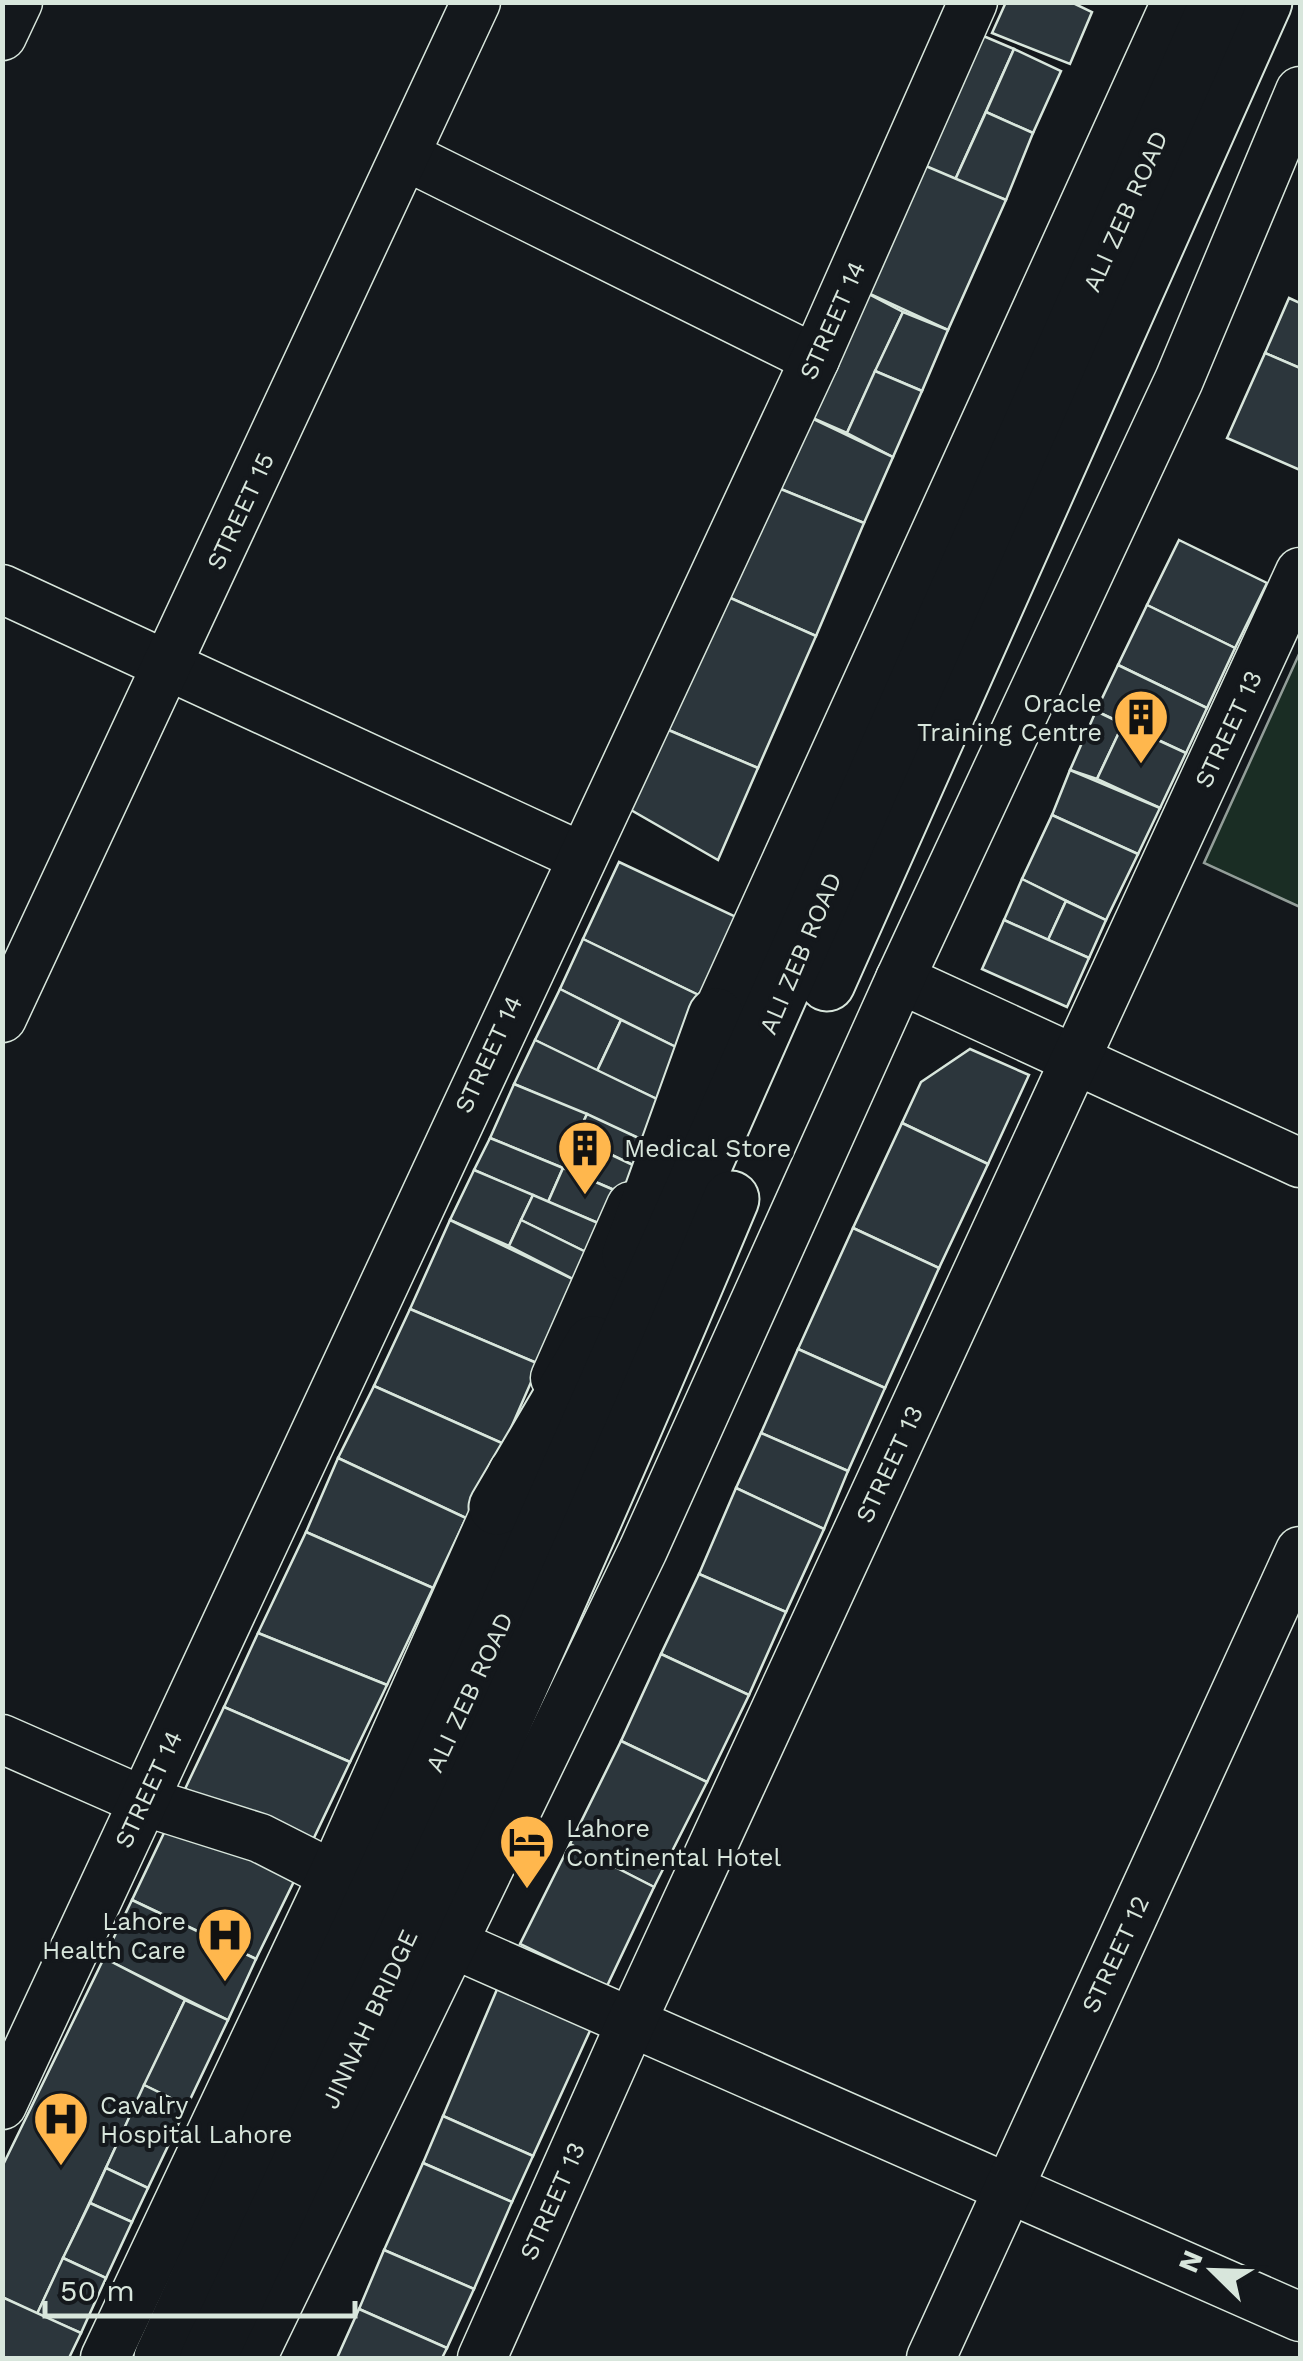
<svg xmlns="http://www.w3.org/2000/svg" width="1303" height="2361" font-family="'Work Sans',sans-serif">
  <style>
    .green { fill: #1a2d24; stroke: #939e99; stroke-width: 2.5 }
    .building { fill: #2c363c; stroke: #d8e6dc; stroke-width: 2.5 }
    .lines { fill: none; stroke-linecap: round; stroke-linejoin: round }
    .minor-casing { stroke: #d8e6dc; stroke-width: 51 }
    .major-casing { stroke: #d8e6dc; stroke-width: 59 }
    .minor { stroke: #14181c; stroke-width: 48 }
    .major { stroke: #14181c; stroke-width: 55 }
    .labels { text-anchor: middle; stroke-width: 8; stroke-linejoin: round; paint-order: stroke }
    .street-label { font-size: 25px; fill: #d8e6dc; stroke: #14181c }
    .poi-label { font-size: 25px; fill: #d8e6dc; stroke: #14181c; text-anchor: start }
  </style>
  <rect width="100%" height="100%" fill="#14181c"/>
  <polygon class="green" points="1300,652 1300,907 1204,863"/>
  <g class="building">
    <polygon points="1006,2 1071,2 1092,12 1070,64 992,33"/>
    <polygon points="974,32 1014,49 955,180 914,161"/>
    <polygon points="1014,49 1061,71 1033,133 986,112"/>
    <polygon points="986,112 1033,133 1006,200 955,180"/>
    <polygon points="914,161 1006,200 948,330 857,288"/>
    <polygon points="857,288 903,312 847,433 801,413"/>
    <polygon points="1289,298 1300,303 1300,368 1265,353"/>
    <polygon points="903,312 948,330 922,391 875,371"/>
    <polygon points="1265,353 1300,368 1300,470 1227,438"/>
    <polygon points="875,371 922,391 893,457 847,433"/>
    <polygon points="801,413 893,457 864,523 766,483"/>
    <polygon points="766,483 864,523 816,636 717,592"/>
    <polygon points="1179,540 1267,583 1235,648 1147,605"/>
    <polygon points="717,592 816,636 758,768 659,726"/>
    <polygon points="1147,605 1235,648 1207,708 1118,665"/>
    <polygon points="1118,665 1207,708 1186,753 1096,711"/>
    <polygon points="1096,711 1123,724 1097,779 1070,770"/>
    <polygon points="1123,724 1186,753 1160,808 1097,779"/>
    <polygon points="659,726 758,768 718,860 624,806"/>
    <polygon points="1070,770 1160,808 1138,854 1052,815"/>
    <polygon points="1052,815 1138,854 1106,920 1022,879"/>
    <polygon points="619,862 749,923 713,1002 583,939"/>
    <polygon points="1022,879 1066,901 1048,940 1004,920"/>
    <polygon points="1066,901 1106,920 1089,958 1048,940"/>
    <polygon points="1004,920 1089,958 1067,1007 982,969"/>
    <polygon points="583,939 713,1002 688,1053 560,989"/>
    <polygon points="560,989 621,1020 597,1071 535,1040"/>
    <polygon points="621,1020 688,1053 665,1103 597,1071"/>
    <polygon points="535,1040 665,1103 645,1141 514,1084"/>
    <polygon points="970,1049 1029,1075 988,1164 902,1123 921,1082"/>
    <polygon points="514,1084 587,1114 563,1168 490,1138"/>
    <polygon points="587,1114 645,1141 635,1166 576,1138"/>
    <polygon points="902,1123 988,1164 939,1268 853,1228"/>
    <polygon points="490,1138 563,1168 548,1202 474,1170"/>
    <polygon points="576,1138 635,1166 621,1193 563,1168"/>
    <polygon points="563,1168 621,1193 605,1226 548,1202"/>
    <polygon points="474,1170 533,1195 509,1246 450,1220"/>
    <polygon points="533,1195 605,1226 592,1255 521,1220"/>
    <polygon points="450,1220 579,1282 539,1364 410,1309"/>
    <polygon points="521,1220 592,1255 579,1282 509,1246"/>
    <polygon points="853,1228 939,1268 885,1388 798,1349"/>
    <polygon points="410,1309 539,1364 504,1444 374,1386"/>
    <polygon points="798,1349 885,1388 848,1471 761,1433"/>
    <polygon points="374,1386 504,1444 466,1518 338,1458"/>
    <polygon points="761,1433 848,1471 824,1529 736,1488"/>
    <polygon points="338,1458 466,1518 433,1588 306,1532"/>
    <polygon points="736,1488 824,1529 786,1612 699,1574"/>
    <polygon points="306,1532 433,1588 387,1685 258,1633"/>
    <polygon points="699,1574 786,1612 749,1695 661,1654"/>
    <polygon points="258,1633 387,1685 350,1762 224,1707"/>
    <polygon points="661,1654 749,1695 707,1782 621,1741"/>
    <polygon points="224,1707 350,1762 311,1844 185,1789"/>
    <polygon points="621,1741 707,1782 654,1887 570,1844"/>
    <polygon points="174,1812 300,1869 256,1959 132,1900"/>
    <polygon points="570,1844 654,1887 607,1986 520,1944"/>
    <polygon points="132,1900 256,1959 228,2020 104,1958"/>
    <polygon points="104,1958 185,2000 37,2314 2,2297 2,2167"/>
    <polygon points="501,1980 594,2022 533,2156 443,2116"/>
    <polygon points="185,2000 228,2020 187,2106 144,2085"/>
    <polygon points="144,2085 187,2106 148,2188 106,2168"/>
    <polygon points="443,2116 533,2156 512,2202 423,2163"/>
    <polygon points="423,2163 512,2202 474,2289 384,2250"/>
    <polygon points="106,2168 148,2188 132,2222 90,2203"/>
    <polygon points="90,2203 132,2222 106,2278 63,2258"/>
    <polygon points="384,2250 474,2289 447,2348 359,2309"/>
    <polygon points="63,2258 106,2278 81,2333 37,2314"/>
    <polygon points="2,2297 81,2333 69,2358 2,2358"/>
    <polygon points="359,2309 447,2348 442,2358 337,2358"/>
  </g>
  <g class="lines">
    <g class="minor-casing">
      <g id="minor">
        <polyline points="2,36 18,2"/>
        <polyline points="406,156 815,359"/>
        <polyline points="2,589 580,856"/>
        <polyline points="900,979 1300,1163"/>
        <polyline points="2,1018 476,2"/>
        <polyline points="701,1049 1176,2"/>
        <polyline points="555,1378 631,1206"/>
        <polyline points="2,1739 143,1801 260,1838 333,1875"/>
        <polyline points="456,1945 1300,2317"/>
        <polyline points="2,2105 815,359 973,2"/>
        <polyline points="105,2358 333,1875 513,1472"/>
        <polyline points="252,2358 643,1550 900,979 1179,380 1300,91"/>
        <polyline points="482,2358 631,2023 1300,572"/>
        <polyline points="931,2358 1300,1551"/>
      </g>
    </g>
    <g class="major-casing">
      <g id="major">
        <polyline points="827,983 1264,2"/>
        <polyline points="630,1255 716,1016"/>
        <polyline points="497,1507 593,1344"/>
        <polyline points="162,2358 506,1612 1218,2"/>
        <path d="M 208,2358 C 390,1975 567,1591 731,1199"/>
      </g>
    </g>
    <use href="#minor" class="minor"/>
    <use href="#major" class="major"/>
  </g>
  <defs>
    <g id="building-pin" transform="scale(2.875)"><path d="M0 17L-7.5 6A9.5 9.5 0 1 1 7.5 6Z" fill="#ffb74d" stroke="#14181c"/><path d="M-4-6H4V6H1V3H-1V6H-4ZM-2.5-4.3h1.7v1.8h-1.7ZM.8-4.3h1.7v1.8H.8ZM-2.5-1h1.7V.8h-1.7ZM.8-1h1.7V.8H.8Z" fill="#111"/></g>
    <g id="hotel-pin" transform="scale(2.875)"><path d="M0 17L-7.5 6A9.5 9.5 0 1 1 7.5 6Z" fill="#ffb74d" stroke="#14181c"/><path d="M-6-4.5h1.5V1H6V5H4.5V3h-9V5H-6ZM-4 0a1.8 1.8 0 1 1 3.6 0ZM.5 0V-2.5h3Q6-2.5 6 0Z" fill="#111"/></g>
    <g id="hospital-pin" transform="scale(2.875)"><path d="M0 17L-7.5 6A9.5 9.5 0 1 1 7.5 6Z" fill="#ffb74d" stroke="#14181c"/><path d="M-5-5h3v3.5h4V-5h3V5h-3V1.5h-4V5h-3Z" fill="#111"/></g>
  </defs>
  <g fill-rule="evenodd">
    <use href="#building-pin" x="1141" y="717"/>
    <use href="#building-pin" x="585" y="1148"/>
    <use href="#hotel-pin" x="527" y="1842"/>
    <use href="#hospital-pin" x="225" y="1935"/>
    <use href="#hospital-pin" x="61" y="2119"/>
  </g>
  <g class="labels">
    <g class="street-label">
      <text transform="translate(1125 211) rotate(-66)" y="9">ALI ZEB ROAD</text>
      <text transform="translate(832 320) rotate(-66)" y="9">STREET 14</text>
      <text transform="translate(240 511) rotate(-65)" y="9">STREET 15</text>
      <text transform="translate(1228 729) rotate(-65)" y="9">STREET 13</text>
      <text transform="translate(800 953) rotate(-67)" y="9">ALI ZEB ROAD</text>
      <text transform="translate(488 1054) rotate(-65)" y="9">STREET 14</text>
      <text transform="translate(889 1464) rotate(-65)" y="9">STREET 13</text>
      <text transform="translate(469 1692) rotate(-65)" y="9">ALI ZEB ROAD</text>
      <text transform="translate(148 1789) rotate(-65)" y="9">STREET 14</text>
      <text transform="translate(1115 1954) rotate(-65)" y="9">STREET 12</text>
      <text transform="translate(369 2019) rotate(-65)" y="9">JINNAH BRIDGE</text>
      <text transform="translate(552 2201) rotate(-66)" y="9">STREET 13</text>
    </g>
    <g class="poi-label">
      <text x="1102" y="712" text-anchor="end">Oracle<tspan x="1102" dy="29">Training Centre</tspan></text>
      <text x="624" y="1157">Medical Store</text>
      <text x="566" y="1837">Lahore<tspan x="566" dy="29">Continental Hotel</tspan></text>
      <text x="186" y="1930" text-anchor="end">Lahore<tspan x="186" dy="29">Health Care</tspan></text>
      <text x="100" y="2114">Cavalry<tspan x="100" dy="29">Hospital Lahore</tspan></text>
    </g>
  </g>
  <rect width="1303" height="2361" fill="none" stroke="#d8e6dc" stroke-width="10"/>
  <g transform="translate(1213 2271) rotate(293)" stroke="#14181c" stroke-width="8" paint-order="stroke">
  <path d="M0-8L18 38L0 25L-18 38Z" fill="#d8e6dc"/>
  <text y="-15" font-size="28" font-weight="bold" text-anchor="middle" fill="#d8e6dc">N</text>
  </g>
  <path d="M45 2301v15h310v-15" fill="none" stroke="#d8e6dc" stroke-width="5"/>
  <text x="60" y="2301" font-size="30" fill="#d8e6dc" stroke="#14181c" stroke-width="8" paint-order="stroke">50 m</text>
</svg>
